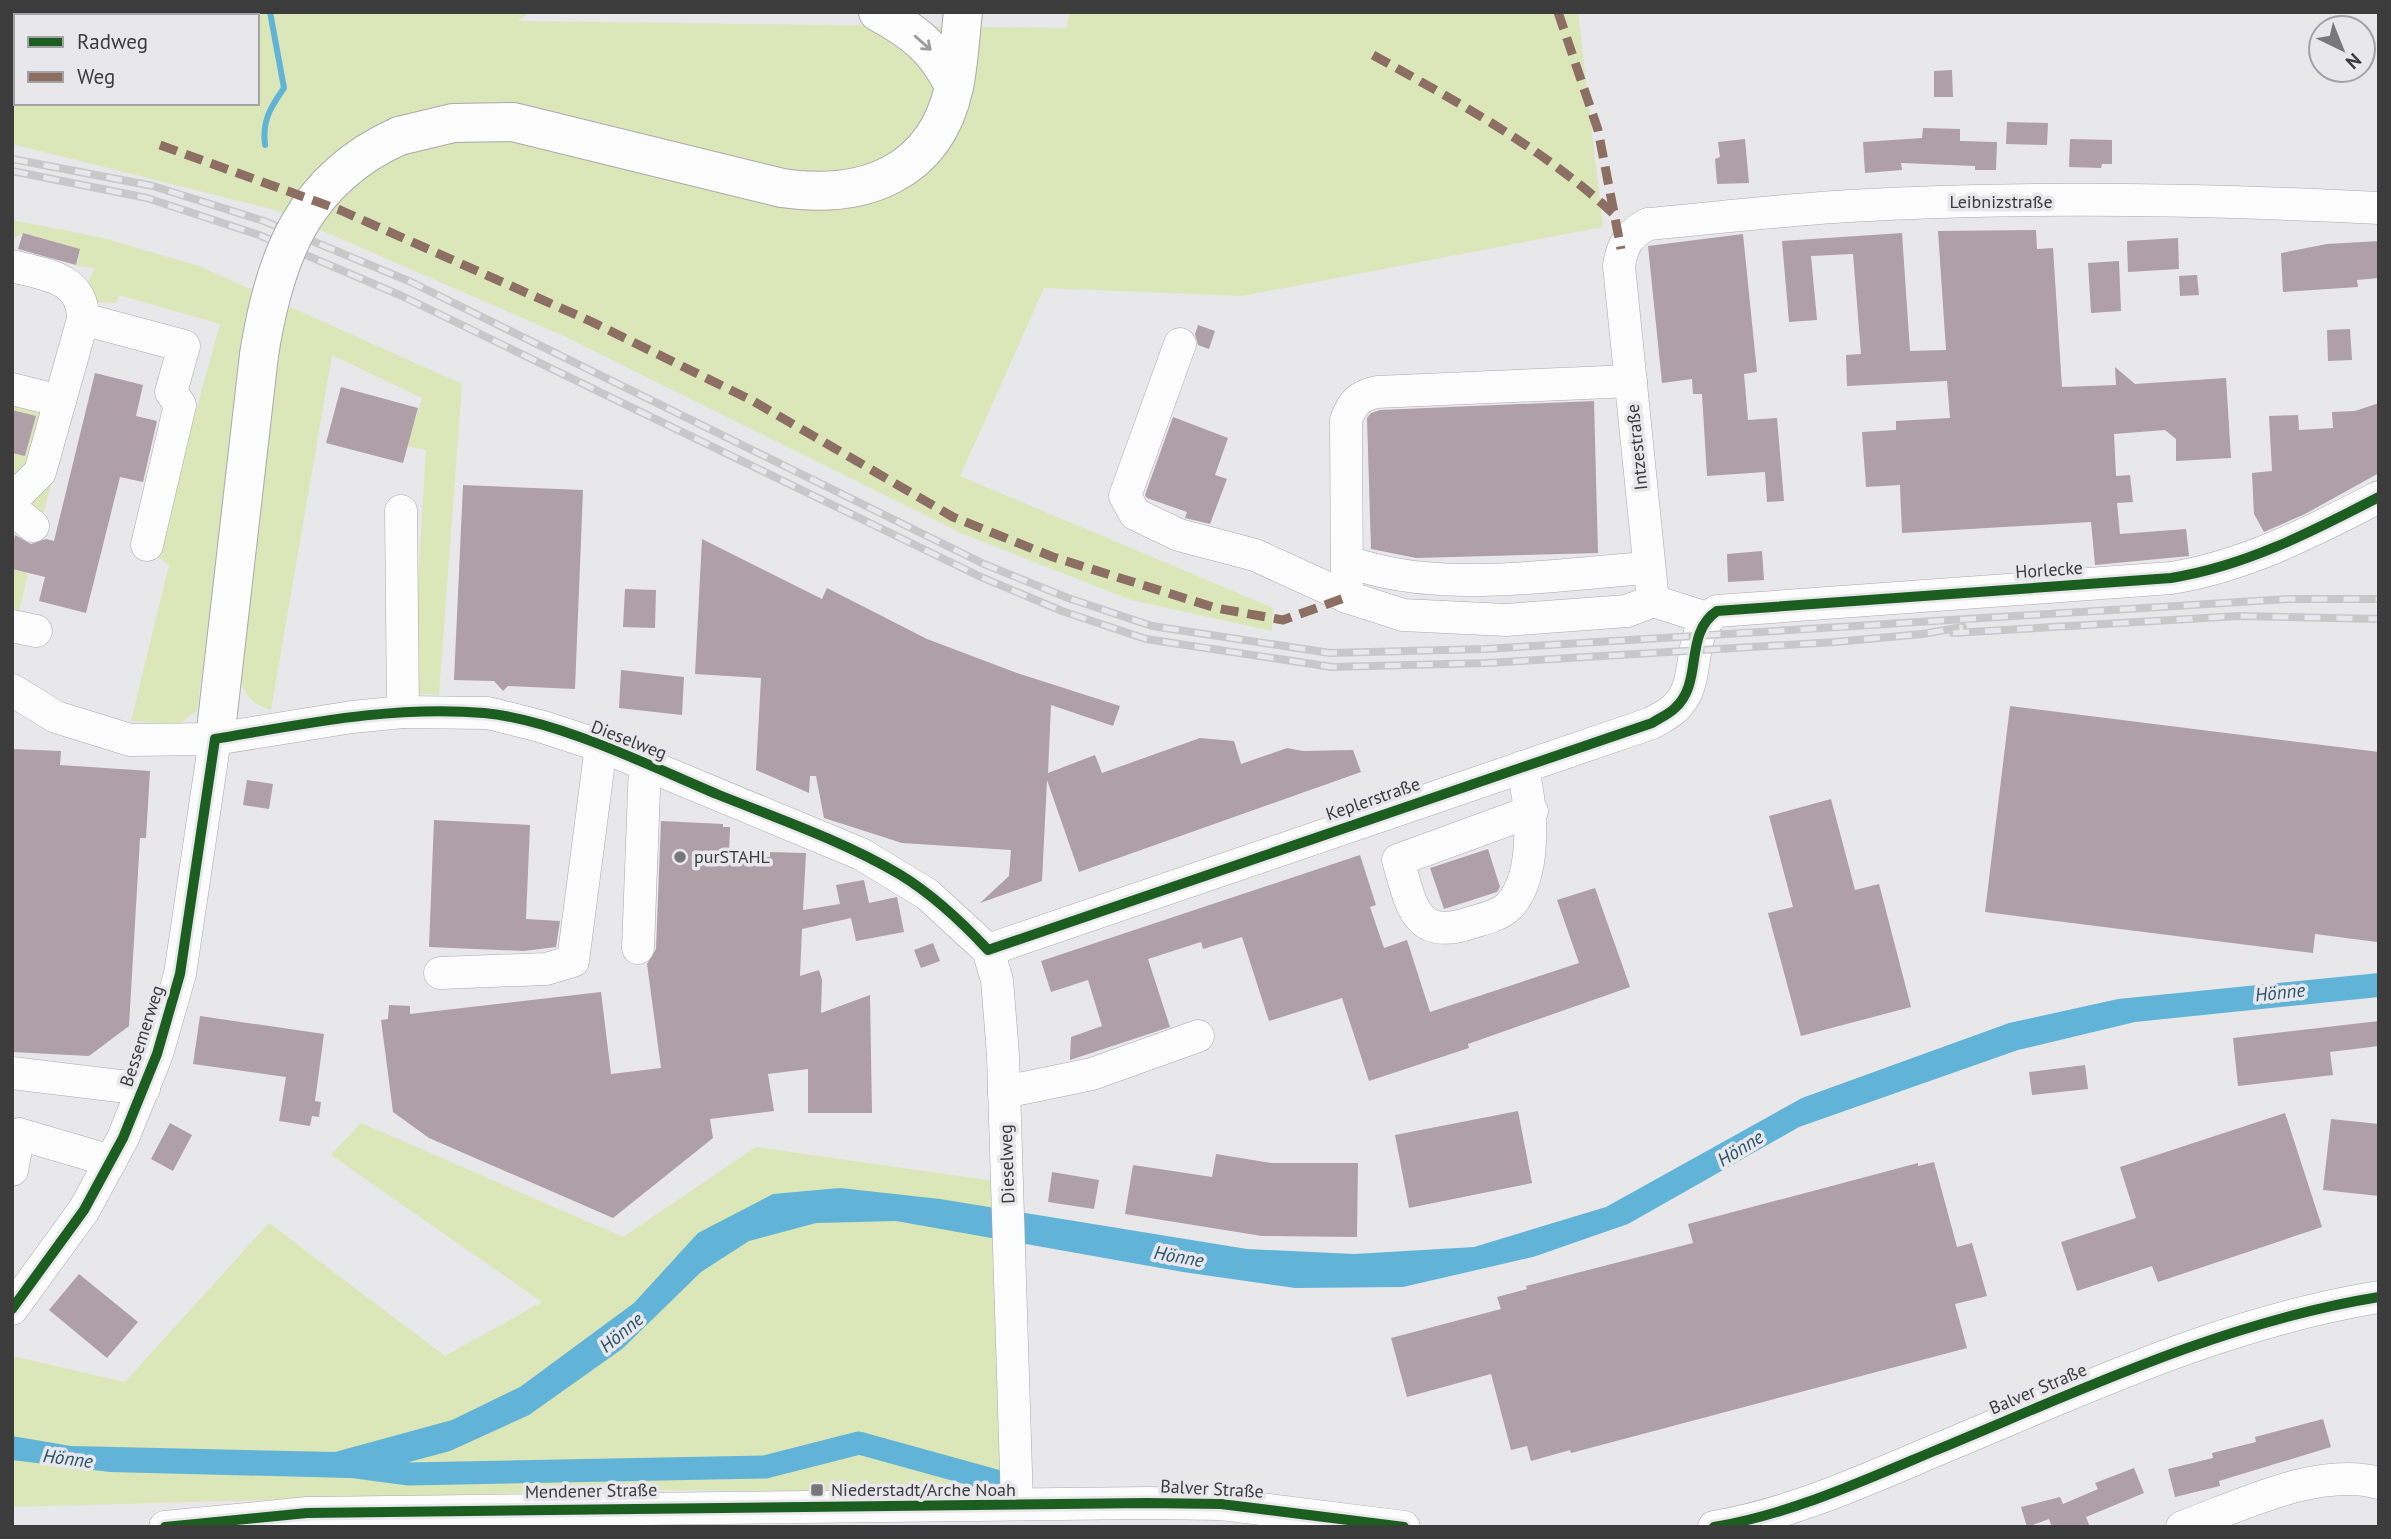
<svg xmlns="http://www.w3.org/2000/svg" width="2391" height="1539" font-family="'PT Sans',sans-serif">
  <style>
    .green { fill: #dbe6b9; fill-rule: evenodd }
    .water { fill: #61b4d7 }
    .lines { fill: none; stroke-linecap: round; stroke-linejoin: round }
    .stream { stroke: #61b4d7; stroke-width: 6 }
    .canal { stroke: #61b4d7; stroke-width: 23 }
    .building { fill: #af9fa7 }
    .minor-casing { stroke: #a9a9ac; stroke-width: 33 }
    .major-casing { stroke: #a9a9ac; stroke-width: 40 }
    .minor { stroke: #fcfcfc; stroke-width: 32 }
    .major { stroke: #fcfcfc; stroke-width: 38 }
    .rail-casing { stroke: #c8c8c9; stroke-width: 8 }
    .rail { stroke: #e7e7ec; stroke-width: 5; stroke-dasharray: 16; stroke-linecap: butt }
    .major-bridge-casing { stroke: #a9a9ac; stroke-width: 40; stroke-linecap: butt }
    .major-bridge { stroke: #fcfcfc; stroke-width: 38 }
    .quiet { stroke: #8d6e63; stroke-width: 9; stroke-dasharray: 18 9; stroke-linecap: butt }
    .cycleway-casing { stroke: #e7e7ec; stroke-width: 15 }
    .cycleway { stroke: #1b5e20; stroke-width: 10 }
    .oneway { stroke: #9c9c9c }
    .poi-dot { fill: #78787a; stroke: #e7e7ec; stroke-width: 2.5 }
    .labels { text-anchor: middle; stroke-width: 7; stroke-linejoin: round; paint-order: stroke }
    .street-label { font-size: 18px; fill: #3c3c3d; stroke: #e7e7ec }
    .poi-label { font-size: 18px; fill: #3c3c3d; stroke: #e7e7ec; text-anchor: start }
    .water-label { font-size: 19px; font-style: italic; fill: #28546a; stroke: #e7e7ec }
  </style>
  <rect width="100%" height="100%" fill="#e8e8eb"/>
  <g class="green">
    <path d="M 12,12 L 530,12 L 518,21 L 1067,28 L 1069,12 L 1578,12 L 1603,227 L 1242,296 L 1044,288 L 960,476 L 1273,608 L 1272,631 L 1131,600 L 961,533 L 564,336 L 275,210 L 12,144 ZM 16,16 L 257,16 L 257,103 L 16,103 Z"/>
    <path d="M 12,220 L 103,238 L 199,266 L 462,384 L 439,695 L 411,693 L 426,450 L 407,446 L 422,398 L 332,355 L 271,710 C 254,705 247,698 241,682 L 246,351 L 197,711 L 179,724 L 131,721 L 169,565 L 156,556 L 220,324 L 119,295 L 116,303 L 92,302 L 86,287 L 95,268 L 77,266 L 80,249 L 23,233 L 12,239 Z"/>
    <polygon points="81,369 43,515 29,509 29,497"/>
    <polygon points="12,401 47,412 35,469 15,482 12,453 26,456 30,438 27,437 31,434 36,417 12,410"/>
    <polygon points="12,569 28,573 18,616 12,615"/>
    <polygon points="361,1123 623,1237 756,1147 994,1181 1000,1468 989,1492 630,1490 12,1507 12,1356 125,1382 269,1223 445,1356 542,1302 331,1155"/>
  </g>
  <polygon class="water" points="2379,973 2379,997 2135,1022 2018,1050 1799,1127 1628,1224 1533,1257 1403,1287 1295,1288 1183,1272 896,1221 816,1223 749,1241 701,1272 622,1349 529,1415 450,1451 350,1478 110,1472 12,1460 12,1436 71,1446 335,1452 452,1420 520,1387 634,1303 698,1233 773,1194 840,1188 940,1199 1247,1249 1354,1254 1474,1247 1606,1207 1802,1098 2009,1023 2118,999"/>
  <g class="lines">
    <path class="stream" d="M 265,145 C 262,121 270,108 284,88 L 270,12"/>
    <polyline class="canal" points="349,1466 409,1474 765,1467 859,1443 1000,1482"/>
  </g>
  <g class="building">
    <polygon points="1952,70 1953,97 1934,97 1934,71"/>
    <polygon points="2007,122 2048,123 2047,145 2006,144"/>
    <polygon points="1923,128 1960,129 1960,141 1997,142 1996,170 1975,170 1975,166 1901,163 1902,170 1865,173 1863,142 1922,138"/>
    <polygon points="1745,139 1749,183 1717,184 1715,159 1720,157 1718,142"/>
    <polygon points="2070,139 2112,140 2112,164 2102,164 2101,168 2069,167"/>
    <polygon points="2036,230 2037,249 2053,248 2062,387 2116,385 2115,367 2135,384 2226,378 2231,458 2176,461 2176,439 2165,430 2114,434 2116,476 2130,475 2133,502 2117,503 2120,534 2186,529 2189,556 2095,565 2091,522 1902,533 1900,485 1866,487 1862,432 1896,430 1896,421 1950,418 1947,381 1847,386 1846,355 1861,354 1853,254 1811,256 1817,320 1789,322 1782,241 1902,233 1910,351 1946,350 1938,231"/>
    <polygon points="23,233 80,249 76,265 18,249"/>
    <polygon points="1743,234 1757,372 1744,374 1748,420 1777,418 1784,501 1767,502 1765,472 1707,476 1702,394 1693,394 1692,379 1662,383 1648,246"/>
    <polygon points="2178,238 2179,269 2128,272 2127,241"/>
    <polygon points="2379,241 2379,278 2357,280 2358,287 2283,292 2281,253 2327,244"/>
    <polygon points="2119,261 2121,311 2091,313 2088,263"/>
    <polygon points="2197,275 2199,295 2180,296 2179,276"/>
    <polygon points="1198,325 1215,331 1209,349 1198,345 1195,334"/>
    <polygon points="2350,329 2352,360 2328,361 2327,330"/>
    <polygon points="95,373 143,385 136,416 157,421 143,482 120,477 86,613 39,601 45,577 12,569 12,547 15,535 31,544 46,539 54,541"/>
    <polygon points="341,387 418,408 403,463 326,443"/>
    <polygon points="1594,401 1598,553 1416,558 1371,549 1367,418 1371,413 1380,410"/>
    <polygon points="2379,403 2379,473 2305,514 2264,532 2254,514 2252,473 2272,471 2269,416 2298,415 2299,430 2333,428 2332,412 2355,411"/>
    <polygon points="12,410 36,416 25,456 12,453"/>
    <polygon points="1173,417 1228,438 1215,475 1227,479 1210,524 1185,518 1187,512 1147,498 1145,495"/>
    <polygon points="463,485 583,490 575,689 508,686 503,691 494,681 454,680"/>
    <polygon points="702,539 822,599 827,588 927,639 1017,673 1120,706 1113,726 1051,705 1048,773 1095,755 1102,773 1200,738 1234,741 1241,764 1287,748 1303,751 1353,750 1361,772 1079,872 1047,780 1042,881 980,903 1009,876 1011,850 902,843 824,818 816,776 810,776 809,793 756,770 761,678 695,674"/>
    <polygon points="1762,551 1764,580 1728,582 1727,554"/>
    <polygon points="625,589 656,590 655,628 623,627"/>
    <polygon points="621,670 684,677 682,715 619,708"/>
    <polygon points="2010,706 2379,752 2377,942 2315,934 2313,953 1985,912"/>
    <polygon points="12,749 61,751 60,765 150,771 146,838 140,838 129,1026 89,1056 12,1052"/>
    <polygon points="247,780 273,784 269,809 243,805"/>
    <polygon points="1831,799 1855,890 1879,884 1911,1007 1801,1036 1768,913 1793,907 1769,816"/>
    <polygon points="434,820 530,825 526,919 560,921 556,947 524,951 429,947"/>
    <polygon points="661,821 723,824 723,827 730,827 729,854 770,857 770,852 806,853 803,910 840,904 836,885 864,880 869,903 897,897 904,932 856,941 851,918 802,929 800,976 819,970 822,980 821,1013 870,995 872,1113 808,1113 808,1069 768,1074 774,1111 710,1119 713,1138 613,1218 429,1138 393,1112 381,1020 388,1019 389,1005 410,1006 410,1014 601,992 611,1074 661,1068 647,964 656,949"/>
    <polygon points="1488,849 1500,887 1497,892 1444,909 1430,868"/>
    <polygon points="1360,855 1376,905 1370,907 1384,948 1407,940 1430,1012 1579,963 1557,900 1595,888 1630,987 1468,1044 1469,1048 1369,1081 1342,998 1269,1021 1242,937 1203,949 1201,942 1148,959 1170,1027 1070,1060 1071,1037 1102,1026 1088,980 1051,992 1041,961"/>
    <polygon points="933,943 940,961 921,968 914,950"/>
    <polygon points="200,1016 324,1034 315,1101 321,1102 319,1117 312,1116 310,1126 279,1121 286,1077 193,1064"/>
    <polygon points="2379,1021 2379,1046 2330,1052 2333,1075 2238,1086 2233,1038"/>
    <polygon points="2085,1065 2088,1089 2032,1095 2029,1072"/>
    <polygon points="1518,1111 1532,1183 1409,1208 1395,1135"/>
    <polygon points="2285,1113 2322,1227 2158,1282 2152,1266 2077,1291 2061,1242 2136,1218 2120,1167"/>
    <polygon points="2331,1119 2379,1124 2379,1196 2323,1190"/>
    <polygon points="170,1123 192,1135 173,1171 151,1159"/>
    <polygon points="1216,1154 1271,1163 1358,1163 1357,1237 1262,1236 1125,1214 1133,1165 1212,1177"/>
    <polygon points="1934,1162 1957,1247 1972,1243 1987,1296 1955,1304 1967,1348 1571,1453 1570,1450 1531,1461 1527,1446 1511,1450 1491,1374 1407,1397 1391,1338 1501,1309 1497,1297 1527,1289 1526,1286 1693,1243 1688,1224 1918,1163 1918,1166"/>
    <polygon points="1052,1172 1099,1180 1094,1209 1048,1202"/>
    <polygon points="79,1274 138,1322 107,1358 49,1310"/>
    <polygon points="2323,1419 2331,1447 2219,1481 2220,1486 2175,1497 2168,1469 2213,1458 2212,1453 2256,1442 2255,1437"/>
    <polygon points="2134,1468 2144,1493 2086,1517 2090,1527 2052,1527 2049,1519 2027,1527 2021,1507 2060,1497 2063,1504 2098,1489 2095,1483"/>
  </g>
  <g class="lines">
    <g class="minor-casing">
      <g id="minor">
        <path d="M 12,266 C 46,275 83,277 83,319 L 40,472 L 12,500"/>
        <polyline points="83,319 184,346 171,392 180,405 147,545"/>
        <polyline points="1180,344 1125,496 1135,514 1179,535 1255,555 1347,597 1403,615 1506,620 1627,611 1653,601"/>
        <polyline points="12,389 60,401"/>
        <polyline points="12,509 33,526"/>
        <polyline points="401,511 403,712"/>
        <path d="M 1349,562 C 1441,595 1554,574 1649,568"/>
        <path d="M 1347,597 L 1346,420 C 1353,402 1359,396 1377,392 L 1631,381"/>
        <path d="M 1707,618 L 1653,601 L 1619,266 C 1622,245 1629,234 1648,224 C 1715,218 1782,210 1849,206 C 2025,196 2203,199 2379,208"/>
        <polyline points="12,626 36,631"/>
        <polyline points="12,690 56,717 130,740 215,739 352,717 403,712 488,713 540,726 601,746 861,854 927,894 988,950 997,980 1003,1055 1017,1504"/>
        <path d="M 1522,767 C 1532,804 1538,876 1509,906 C 1499,916 1483,919 1470,923 C 1414,942 1411,903 1398,860 L 1532,811"/>
        <polyline points="638,948 645,764"/>
        <path d="M 988,950 L 1652,723 C 1660,718 1669,714 1675,708 C 1704,682 1683,634 1717,611 L 2171,578 C 2246,566 2311,532 2379,497"/>
        <polyline points="440,973 546,969 573,961 601,746"/>
        <polyline points="12,1073 144,1089"/>
        <polyline points="1004,1092 1092,1074 1198,1036"/>
        <polyline points="12,1170 19,1134 111,1161"/>
        <polyline points="12,1309 84,1210 123,1138 157,1054 180,974 215,739"/>
        <polyline points="165,1527 307,1513 1147,1503 1221,1504 1404,1527"/>
        <path d="M 1714,1527 C 1791,1514 1863,1481 1934,1451 C 2079,1391 2223,1322 2379,1297"/>
        <path d="M 2182,1527 C 2240,1506 2318,1466 2379,1483"/>
      </g>
    </g>
    <g class="major-casing">
      <g id="major">
        <path d="M 878,12 C 915,32 936,49 954,86"/>
        <path d="M 399,136 L 453,123 L 513,122 L 782,188 C 863,200 935,174 954,87 C 959,63 960,37 963,12"/>
        <polyline points="215,739 259,355"/>
      </g>
    </g>
    <use href="#minor" class="minor"/>
    <use href="#major" class="major"/>
    <g class="rail-casing">
      <g id="rail">
        <polyline points="12,159 153,186 264,221 411,282 984,564 1068,598 1152,626 1330,653 1485,649 2289,599 2379,599"/>
        <polyline points="12,171 147,198 259,235 402,296 981,577 1062,611 1146,639 1332,667 1487,663 1835,642 1922,634 1963,627"/>
        <polyline points="1953,633 2239,616 2379,619"/>
      </g>
    </g>
    <use href="#rail" class="rail"/>
    <g class="major-bridge-casing">
      <path id="major-bridge" d="M 259,355 C 274,258 303,179 399,136"/>
    </g>
    <use href="#major-bridge" class="major-bridge"/>
    <g class="quiet">
      <polyline points="1558,12 1598,130 1621,249"/>
      <path d="M 1373,55 C 1459,103 1545,149 1617,217"/>
      <polyline points="160,145 340,210 590,321 753,401 953,517 1053,557 1216,608 1283,620 1347,597"/>
    </g>
    <g class="cycleway-casing">
      <g id="cycleway">
        <path d="M 12,1309 L 84,1210 L 123,1138 L 157,1054 L 180,974 L 215,739 C 304,724 393,705 484,713 C 558,720 650,766 719,795 C 779,819 843,841 899,874 C 932,894 962,922 988,950 L 1652,723 C 1660,718 1669,714 1675,708 C 1704,682 1683,634 1717,611 L 2171,578 C 2246,566 2311,532 2379,497"/>
        <polyline points="165,1527 307,1513 1147,1503 1221,1504 1404,1527"/>
        <path d="M 1714,1527 C 1791,1514 1863,1481 1934,1451 C 2079,1391 2223,1322 2379,1297"/>
      </g>
    </g>
    <use href="#cycleway" class="cycleway"/>
  </g>
  <defs><path id="oneway-shaft" d="M-6 0H5M1.5-3L5.5 0L1.5 3" fill="none" stroke-width="1.6" stroke-linecap="round" stroke-linejoin="round" transform="scale(1.75)"/></defs>
  <use class="oneway" href="#oneway-shaft" transform="translate(923 43) rotate(41)"/>
  <g class="poi-dot">
    <circle cx="680" cy="857" r="7"/>
    <rect x="810" y="1483" width="14" height="14" rx="3.5"/>
  </g>
  <g class="labels">
    <g class="street-label">
      <text x="2001" y="208">Leibnizstraße</text>
      <text transform="translate(1637 447) rotate(-96)" y="6">Intzestraße</text>
      <text transform="translate(2049 570) rotate(-4)" y="6">Horlecke</text>
      <text transform="translate(629 740) rotate(21)" y="6">Dieselweg</text>
      <text transform="translate(1373 799) rotate(-19)" y="6">Keplerstraße</text>
      <text transform="translate(142 1036) rotate(-72)" y="6">Bessemerweg</text>
      <text transform="translate(1007 1164) rotate(-92)" y="6">Dieselweg</text>
      <text transform="translate(2038 1389) rotate(-23)" y="6">Balver Straße</text>
      <text transform="translate(1212 1489) rotate(3)" y="6">Balver Straße</text>
      <text transform="translate(591 1491) rotate(-1)" y="6">Mendener Straße</text>
    </g>
    <g class="poi-label">
      <text x="694" y="863">purSTAHL</text>
      <text x="831" y="1496">Niederstadt/Arche Noah</text>
    </g>
    <g class="water-label">
      <text transform="translate(2280 992) rotate(-6)" y="7">Hönne</text>
      <text transform="translate(1740 1148) rotate(-32)" y="7">Hönne</text>
      <text transform="translate(1179 1256) rotate(10)" y="7">Hönne</text>
      <text transform="translate(621 1332) rotate(-40)" y="7">Hönne</text>
      <text transform="translate(68 1458) rotate(7)" y="7">Hönne</text>
    </g>
  </g>
  <rect width="2391" height="1539" fill="none" stroke="#3c3c3d" stroke-width="28"/>
  <rect x="14" y="14" width="245" height="91" fill="#e7e7ec" stroke="#a3a3a6" stroke-width="2"/>
  <rect x="28" y="37" width="35" height="10" fill="#1b5e20" stroke="#a3a3a6" stroke-width="2"/>
  <text x="77" y="49" font-size="21" fill="#3c3c3d">Radweg</text>
  <rect x="28" y="72" width="35" height="10" fill="#8d6e63" stroke="#a3a3a6" stroke-width="2"/>
  <text x="77" y="84" font-size="21" fill="#3c3c3d">Weg</text>
  <g transform="translate(2342 49) rotate(137)"><circle r="33" fill="#e7e7ec" stroke="#a3a3a6" stroke-width="2"/>
  <path d="M0-5L12 26L0 18L-12 26Z" fill="#78787a"/>
  <text y="-10" font-size="19" font-weight="bold" text-anchor="middle" fill="#3c3c3d">N</text>
  </g>
</svg>
